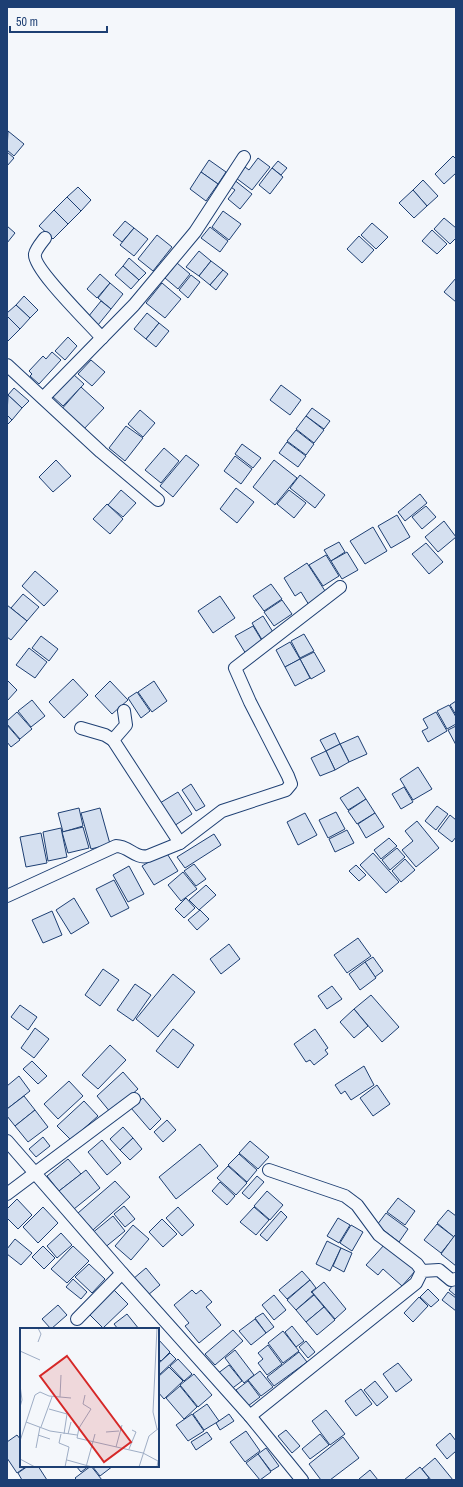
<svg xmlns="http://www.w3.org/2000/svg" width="463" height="1487" font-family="'Archivo Narrow',sans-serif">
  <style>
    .building { fill: #d5e0f0; stroke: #1d3f73 }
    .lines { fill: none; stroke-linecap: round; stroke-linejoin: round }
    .minor-casing { stroke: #1d3f73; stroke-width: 14 }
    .minor { stroke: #f4f7fb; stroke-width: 12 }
    .inset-road { fill: none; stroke: #9eadc5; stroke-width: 1 }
    .view { fill: #d62828; fill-opacity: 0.15; stroke: #d62828; stroke-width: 2 }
    .inset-edge { fill: none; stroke: #1d3f73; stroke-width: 2 }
  </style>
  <rect width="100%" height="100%" fill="#f4f7fb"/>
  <g class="building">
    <polygon points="8,131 24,144 14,156 7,150"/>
    <polygon points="7,152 14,158 7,166"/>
    <polygon points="453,156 456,159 456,173 444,184 435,174"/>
    <polygon points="258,158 270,167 252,190 236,178 245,167 249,170"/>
    <polygon points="209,160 226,172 218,184 201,172"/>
    <polygon points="278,161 287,168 281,175 272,168"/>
    <polygon points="272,168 283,177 270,194 259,185"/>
    <polygon points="201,172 218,184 206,201 190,189"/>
    <polygon points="233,179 252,194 240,209 228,199 235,190 228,185"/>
    <polygon points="423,180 438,196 427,206 413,190"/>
    <polygon points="78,187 91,200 81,211 67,197"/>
    <polygon points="413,190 427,206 414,218 399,203"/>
    <polygon points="67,197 81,211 68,224 54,210"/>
    <polygon points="54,210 68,224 53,239 39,226"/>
    <polygon points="223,211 241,224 229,240 212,227"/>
    <polygon points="444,218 456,228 456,238 450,244 434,229"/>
    <polygon points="125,221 134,228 122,242 113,235"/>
    <polygon points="372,223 388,237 376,249 361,235"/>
    <polygon points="7,226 15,233 7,243"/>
    <polygon points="210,227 228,241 220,252 201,238"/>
    <polygon points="134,228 148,239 134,256 120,245"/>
    <polygon points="432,230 447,244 437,254 422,241"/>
    <polygon points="157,235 172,247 153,271 138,259"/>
    <polygon points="359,236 374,250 362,263 347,249"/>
    <polygon points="199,251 211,261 199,276 186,267"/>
    <polygon points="129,258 146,273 139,280 123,266"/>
    <polygon points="211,261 223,270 210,285 199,276"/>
    <polygon points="177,263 190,274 178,289 165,278"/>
    <polygon points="123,266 139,280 131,289 115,275"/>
    <polygon points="223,270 228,274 216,290 210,285"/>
    <polygon points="100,274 110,283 97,298 87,289"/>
    <polygon points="191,275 200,282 188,298 179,290"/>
    <polygon points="456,278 456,302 444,292"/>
    <polygon points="110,283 123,294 111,309 98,298"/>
    <polygon points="162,283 181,299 165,318 146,303"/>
    <polygon points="24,296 38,310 30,318 16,305"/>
    <polygon points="101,301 111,309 98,325 88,317"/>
    <polygon points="16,305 30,318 20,329 7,316 7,313"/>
    <polygon points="147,313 159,323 146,339 134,329"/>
    <polygon points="7,316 20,329 7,342"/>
    <polygon points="159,323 169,331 156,347 146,339"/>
    <polygon points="68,337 77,346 65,360 55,351"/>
    <polygon points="52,352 61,360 39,384 30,376 32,374 29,371 43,356 46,359"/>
    <polygon points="91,360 105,372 92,386 78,374"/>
    <polygon points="73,374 84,384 63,406 52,396"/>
    <polygon points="281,385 301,400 290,415 270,400"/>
    <polygon points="81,387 104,408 82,431 60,411"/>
    <polygon points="14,388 29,401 22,408 8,395"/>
    <polygon points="8,395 22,408 12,420 7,415"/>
    <polygon points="312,408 330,421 324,429 306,416"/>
    <polygon points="140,410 155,423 143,437 128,424"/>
    <polygon points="7,415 12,420 7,425"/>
    <polygon points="306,416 324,430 314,443 296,429"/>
    <polygon points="126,426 143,438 125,461 109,448"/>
    <polygon points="296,430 314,444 306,455 287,441"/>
    <polygon points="287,442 306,456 298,467 279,453"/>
    <polygon points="242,444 261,458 253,468 235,454"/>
    <polygon points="164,448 179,461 161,483 145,470"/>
    <polygon points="186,455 199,465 173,497 160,486"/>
    <polygon points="235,456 252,469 241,484 224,471"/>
    <polygon points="56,460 71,476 53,492 39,477"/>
    <polygon points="274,460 297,478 275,505 253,487"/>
    <polygon points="300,475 325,495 315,508 290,488"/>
    <polygon points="236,488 254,502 237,523 220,509"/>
    <polygon points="121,490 136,503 123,517 108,505"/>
    <polygon points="289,490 306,503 294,518 277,504"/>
    <polygon points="420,494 427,503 405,521 398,512"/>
    <polygon points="107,504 123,519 110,534 93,519"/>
    <polygon points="426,506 436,517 422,529 412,517"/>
    <polygon points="397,515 410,537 391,548 378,526"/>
    <polygon points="444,521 456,537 438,552 425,537"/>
    <polygon points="373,527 387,551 365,564 350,541"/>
    <polygon points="339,542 345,552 331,561 324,550"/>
    <polygon points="426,543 443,562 429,574 412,554"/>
    <polygon points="347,552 358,570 342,579 331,561"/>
    <polygon points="326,555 339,576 323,586 309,565"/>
    <polygon points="307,563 327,594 309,605 301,592 295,596 284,578"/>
    <polygon points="35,571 58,591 44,606 22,586"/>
    <polygon points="271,584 282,599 264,611 253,596"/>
    <polygon points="23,594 39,607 27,621 11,608"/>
    <polygon points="220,596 235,618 213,633 198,611"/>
    <polygon points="282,600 292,614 274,626 264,612"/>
    <polygon points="7,605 27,621 11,640 7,637"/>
    <polygon points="263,616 276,637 264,643 252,623"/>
    <polygon points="253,626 264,644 246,654 235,636"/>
    <polygon points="304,634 314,651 300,658 291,641"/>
    <polygon points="41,636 58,649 49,661 32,648"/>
    <polygon points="290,642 300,659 285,667 276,650"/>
    <polygon points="29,648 47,662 35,678 16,665"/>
    <polygon points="314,652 325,671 311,679 300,659"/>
    <polygon points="300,659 310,678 295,686 285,667"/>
    <polygon points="73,679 88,695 64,718 49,702"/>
    <polygon points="7,680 17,690 7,701"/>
    <polygon points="110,681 128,700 112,714 95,696"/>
    <polygon points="154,681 167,701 152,712 138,692"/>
    <polygon points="137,692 150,711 141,718 128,698"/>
    <polygon points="32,700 45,716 31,727 18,711"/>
    <polygon points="456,701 456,715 450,705"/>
    <polygon points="449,705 456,717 456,724 447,729 437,711"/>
    <polygon points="17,712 32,729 20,739 7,724 7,721"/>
    <polygon points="436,712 447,731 428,742 422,731 428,728 423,719"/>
    <polygon points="7,725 20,740 11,747 7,742"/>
    <polygon points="456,726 456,745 448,730"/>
    <polygon points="335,733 340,744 326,751 320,740"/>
    <polygon points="358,736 367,754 349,762 340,744"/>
    <polygon points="340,744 349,762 335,770 326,751"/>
    <polygon points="326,751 335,770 320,776 311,758"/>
    <polygon points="418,767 432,789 413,800 400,779"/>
    <polygon points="191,784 205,806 196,811 182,790"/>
    <polygon points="358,787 366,799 348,810 340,798"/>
    <polygon points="404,787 413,802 401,809 392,794"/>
    <polygon points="178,792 192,814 174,826 160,803"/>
    <polygon points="366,799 375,813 357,824 348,811"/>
    <polygon points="437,806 448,814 436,830 425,821"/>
    <polygon points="79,808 83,826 63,832 58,813"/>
    <polygon points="100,808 110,844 91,849 81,813"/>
    <polygon points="336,812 345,829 328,838 319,820"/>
    <polygon points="305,813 317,835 298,845 287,822"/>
    <polygon points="375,813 384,827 366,838 358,824"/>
    <polygon points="450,815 456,820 456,837 452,842 438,831"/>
    <polygon points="417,821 439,848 416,867 402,850 413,841 405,831"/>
    <polygon points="83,827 89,848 68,853 62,832"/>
    <polygon points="61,828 67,857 48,861 43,832"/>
    <polygon points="347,830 354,843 335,852 329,839"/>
    <polygon points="41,833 47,863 26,867 20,837"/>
    <polygon points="214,834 221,845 185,868 177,857"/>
    <polygon points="389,838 397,846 381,859 374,850"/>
    <polygon points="397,848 405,857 390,870 382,860"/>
    <polygon points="166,852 178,871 154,885 142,866"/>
    <polygon points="373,853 399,882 386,893 360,865"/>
    <polygon points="405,859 415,870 401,882 392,871"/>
    <polygon points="194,864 206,879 196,886 184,871"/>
    <polygon points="356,865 366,875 359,881 349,871"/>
    <polygon points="129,866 144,894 128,902 113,875"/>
    <polygon points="183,872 197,889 181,901 168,885"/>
    <polygon points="114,880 129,908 111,917 96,889"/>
    <polygon points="206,885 216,895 199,910 189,900"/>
    <polygon points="74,898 89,923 71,934 56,910"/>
    <polygon points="186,898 195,908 184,918 175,909"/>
    <polygon points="200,910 209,919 197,930 188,920"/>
    <polygon points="52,911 62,935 43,943 32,920"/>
    <polygon points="358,938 371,956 347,973 334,955"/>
    <polygon points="229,944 240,959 221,974 210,959"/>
    <polygon points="373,957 383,971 375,977 365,962"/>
    <polygon points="365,962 376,978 360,990 349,974"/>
    <polygon points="103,969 119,980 100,1006 85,995"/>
    <polygon points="173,974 195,992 158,1037 136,1019"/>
    <polygon points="135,984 151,995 133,1021 117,1010"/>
    <polygon points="332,986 342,999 327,1009 318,996"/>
    <polygon points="371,995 399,1027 382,1042 354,1009"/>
    <polygon points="20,1005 37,1017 28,1030 11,1017"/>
    <polygon points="354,1009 368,1026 354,1038 340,1022"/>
    <polygon points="35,1028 49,1039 34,1058 21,1048"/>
    <polygon points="173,1029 194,1045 178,1068 156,1051"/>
    <polygon points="315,1029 328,1048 325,1050 328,1054 314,1065 310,1060 306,1062 294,1044"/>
    <polygon points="110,1045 126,1060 98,1089 82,1075"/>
    <polygon points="32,1061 47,1076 38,1084 23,1069"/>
    <polygon points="364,1066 374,1085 351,1100 345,1091 341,1094 335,1085"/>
    <polygon points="123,1072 138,1089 111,1113 97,1096"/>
    <polygon points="19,1076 30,1091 7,1109 7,1086"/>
    <polygon points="69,1081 83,1096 58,1119 44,1104"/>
    <polygon points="377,1085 390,1104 373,1116 360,1098"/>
    <polygon points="24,1096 35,1110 15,1126 7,1116 7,1109"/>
    <polygon points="143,1098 161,1119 150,1130 131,1108"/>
    <polygon points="84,1101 98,1116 71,1140 57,1126"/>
    <polygon points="35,1110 48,1127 28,1142 15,1126"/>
    <polygon points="167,1120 176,1130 163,1142 154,1132"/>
    <polygon points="123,1127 133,1138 120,1150 110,1139"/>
    <polygon points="43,1137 50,1146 36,1157 29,1149"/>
    <polygon points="133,1138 142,1149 130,1160 120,1150"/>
    <polygon points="102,1140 121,1163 107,1175 88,1152"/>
    <polygon points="250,1141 269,1157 258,1169 239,1153"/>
    <polygon points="200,1144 218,1166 176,1199 159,1177"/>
    <polygon points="239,1154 257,1170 247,1182 228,1165"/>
    <polygon points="68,1159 81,1174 59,1191 47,1176"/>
    <polygon points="228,1166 247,1183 236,1195 217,1178"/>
    <polygon points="86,1170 100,1188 74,1209 59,1191"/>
    <polygon points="257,1176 264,1182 249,1199 242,1193"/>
    <polygon points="115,1181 130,1197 93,1230 78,1213"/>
    <polygon points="220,1182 235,1196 227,1205 212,1191"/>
    <polygon points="267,1191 283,1205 270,1220 254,1206"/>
    <polygon points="398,1198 415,1211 405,1225 387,1212"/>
    <polygon points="17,1199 32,1215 18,1229 7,1218 7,1209"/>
    <polygon points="124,1206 135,1219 125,1227 114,1214"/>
    <polygon points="43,1207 58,1223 38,1243 23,1227"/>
    <polygon points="178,1207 194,1225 182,1236 166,1218"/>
    <polygon points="254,1207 269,1220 256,1235 240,1222"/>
    <polygon points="448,1210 456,1216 456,1234 454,1237 437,1223"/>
    <polygon points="281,1211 287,1217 267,1241 260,1235"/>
    <polygon points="386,1213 408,1229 399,1242 377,1225"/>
    <polygon points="113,1216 125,1231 103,1249 91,1234"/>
    <polygon points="338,1218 350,1225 339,1243 327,1236"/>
    <polygon points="162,1219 177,1234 163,1247 149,1232"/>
    <polygon points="437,1224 454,1237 441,1253 424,1240"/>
    <polygon points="133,1225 149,1239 131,1260 115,1246"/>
    <polygon points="351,1225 363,1232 352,1251 340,1243"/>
    <polygon points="61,1233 72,1245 57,1258 47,1246"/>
    <polygon points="455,1235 456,1236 456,1266 441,1254"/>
    <polygon points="15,1239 32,1253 21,1265 7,1254 7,1249"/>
    <polygon points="327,1241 341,1248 330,1271 316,1264"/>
    <polygon points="385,1244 416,1270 402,1286 383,1269 378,1275 366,1265"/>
    <polygon points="43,1246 55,1258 44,1269 32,1257"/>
    <polygon points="73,1246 89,1261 67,1283 51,1269"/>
    <polygon points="341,1248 352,1253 344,1272 333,1266"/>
    <polygon points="89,1264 105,1279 92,1293 75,1277"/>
    <polygon points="146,1268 160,1285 148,1295 133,1279"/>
    <polygon points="302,1271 310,1280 287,1299 279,1290"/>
    <polygon points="73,1279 87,1292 81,1299 66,1287"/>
    <polygon points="310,1280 316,1288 311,1292 314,1294 296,1310 287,1300"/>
    <polygon points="456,1281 456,1296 449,1290"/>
    <polygon points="324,1282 346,1309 335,1319 312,1292"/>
    <polygon points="112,1288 128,1304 103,1328 87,1312"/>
    <polygon points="428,1289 439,1300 431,1307 420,1297"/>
    <polygon points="192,1290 196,1294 201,1290 212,1302 206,1307 221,1325 199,1343 185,1326 189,1323 174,1305"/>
    <polygon points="448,1292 456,1298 456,1311 442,1300"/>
    <polygon points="274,1295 286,1310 274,1320 262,1305"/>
    <polygon points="314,1295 324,1307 306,1322 296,1310"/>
    <polygon points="419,1297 428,1306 413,1322 404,1313"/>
    <polygon points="58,1305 67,1315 51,1329 42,1319"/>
    <polygon points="324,1307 335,1320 317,1335 306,1322"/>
    <polygon points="263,1313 274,1327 266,1333 255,1318"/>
    <polygon points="127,1314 139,1329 118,1329 114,1324"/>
    <polygon points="255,1319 266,1333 251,1345 239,1331"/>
    <polygon points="292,1326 304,1341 296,1347 285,1332"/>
    <polygon points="233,1330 243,1341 215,1365 205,1354"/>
    <polygon points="283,1331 299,1351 283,1363 268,1343"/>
    <polygon points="158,1339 170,1352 161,1361 158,1358"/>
    <polygon points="306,1341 315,1352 308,1358 299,1347"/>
    <polygon points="268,1345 282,1364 267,1375 258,1363 263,1359 258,1353"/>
    <polygon points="235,1350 254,1375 244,1383 225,1358"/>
    <polygon points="299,1352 307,1362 274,1386 267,1377"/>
    <polygon points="170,1353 176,1359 158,1376 158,1364"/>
    <polygon points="178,1359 192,1374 184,1381 170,1366"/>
    <polygon points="398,1363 412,1380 396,1392 383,1374"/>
    <polygon points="229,1365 242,1381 230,1390 217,1374"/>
    <polygon points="169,1367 183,1381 164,1399 158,1392 158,1377"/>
    <polygon points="260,1371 273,1387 261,1396 248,1380"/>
    <polygon points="194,1374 212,1395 198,1407 180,1385"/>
    <polygon points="248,1381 260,1397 248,1406 236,1390"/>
    <polygon points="375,1381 388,1397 377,1406 364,1390"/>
    <polygon points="180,1386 197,1407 184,1419 166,1398"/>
    <polygon points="361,1389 372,1404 356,1416 345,1401"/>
    <polygon points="207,1404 219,1421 204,1430 193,1414"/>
    <polygon points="326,1410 345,1434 330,1445 312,1421"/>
    <polygon points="192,1414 204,1431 188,1441 176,1425"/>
    <polygon points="229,1414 234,1421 220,1430 216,1423"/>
    <polygon points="286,1430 300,1446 292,1453 278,1436"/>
    <polygon points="246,1431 260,1451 245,1462 230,1442"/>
    <polygon points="207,1432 212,1439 196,1450 191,1442"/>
    <polygon points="450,1433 456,1441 456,1451 447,1459 436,1445"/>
    <polygon points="320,1434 329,1445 310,1459 302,1449"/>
    <polygon points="17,1435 21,1440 21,1466 27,1466 17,1473 7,1458 7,1442"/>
    <polygon points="343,1437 359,1458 330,1480 321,1480 309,1464"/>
    <polygon points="266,1448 279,1466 271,1471 258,1454"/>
    <polygon points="258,1454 271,1472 260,1480 246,1463"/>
    <polygon points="435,1458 453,1480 431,1480 422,1469"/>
    <polygon points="28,1466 38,1466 47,1480 22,1480 18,1473"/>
    <polygon points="76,1466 89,1466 81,1472"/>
    <polygon points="91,1466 102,1480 77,1480 75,1478"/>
    <polygon points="92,1466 113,1466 100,1476"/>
    <polygon points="420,1467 429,1478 426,1480 404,1480"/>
    <polygon points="370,1470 378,1480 359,1480 359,1479"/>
  </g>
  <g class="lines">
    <g class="minor-casing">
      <g id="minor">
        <path d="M 45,238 C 42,242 36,249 35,254 C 32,268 91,325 102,338"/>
        <polyline points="7,365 101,452 158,500"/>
        <polyline points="43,398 134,305 195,232 244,157"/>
        <polyline points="124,711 126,725 113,740 180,843"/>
        <polyline points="81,728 105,735 113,740"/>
        <path d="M 7,896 L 116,846 C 129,846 135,859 148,856 L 180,843 L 222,811 L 286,790 L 291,784 L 288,776 L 250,702 L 235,668 L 340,587"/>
        <polyline points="7,1141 122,1273 250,1416 302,1480"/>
        <polyline points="269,1170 345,1196 357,1205 379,1235 417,1264 422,1271"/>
        <polyline points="7,1194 134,1099"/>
        <polyline points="77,1319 122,1273"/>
        <polyline points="250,1416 416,1283 422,1271 439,1270 451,1280 456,1279"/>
      </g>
    </g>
    <use href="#minor" class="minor"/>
  </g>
  <g transform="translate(20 1328)">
    <rect width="139" height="139" fill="#f4f7fb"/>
    <path class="inset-road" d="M 18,0 L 21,6 L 18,14M 0,23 L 20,32M 65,67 L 63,76 L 71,81 L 59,100 L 57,110 L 123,125 L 138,133 L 137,139M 40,69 L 41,47M 0,79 L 2,72 L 0,57M 29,81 L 47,86 L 44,106M 6,94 L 30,103 L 57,107M 21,99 L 32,69M 137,101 L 133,84 L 137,0M 86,104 L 99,103M 41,106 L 39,115 L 49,119 L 45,139M 48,106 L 51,94M 18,107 L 30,111M 0,113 L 15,67 L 20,64 L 29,68 L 51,70M 96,119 L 102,97M 16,120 L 20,99M 109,121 L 116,104 L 112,102M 0,131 L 15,139M 47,132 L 72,139M 66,139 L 75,106M 119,139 L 129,108 L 139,100"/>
    <path class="view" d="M 47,28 L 111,114 L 84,134 L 20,48 Z"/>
    <rect width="139" height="139" class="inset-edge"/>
  </g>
  <rect width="463" height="1487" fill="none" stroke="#1d3f73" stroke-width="16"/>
  <path d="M10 26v6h97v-6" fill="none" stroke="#1d3f73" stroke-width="2"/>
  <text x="16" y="26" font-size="12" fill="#1d3f73" stroke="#f4f7fb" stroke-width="3" paint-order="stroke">50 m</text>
</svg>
